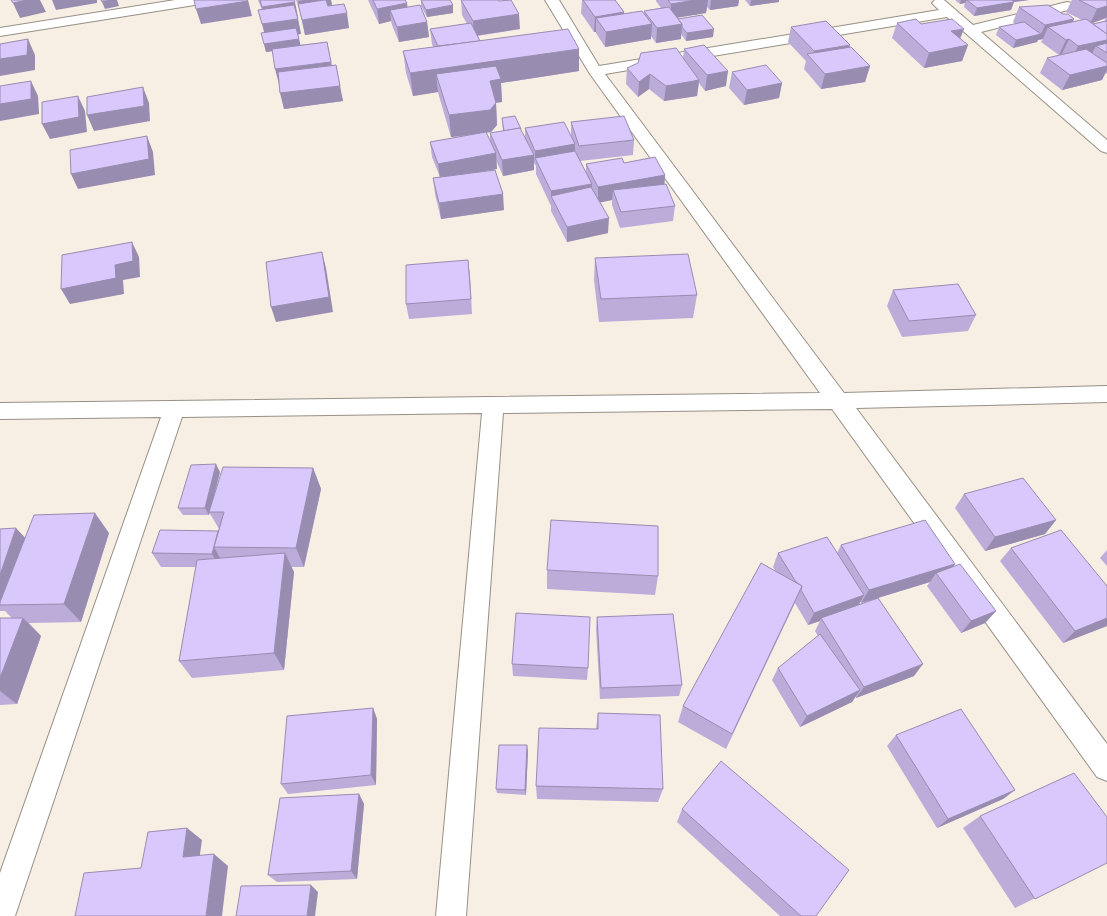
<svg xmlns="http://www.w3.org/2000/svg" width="1107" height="916" font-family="Figtree,sans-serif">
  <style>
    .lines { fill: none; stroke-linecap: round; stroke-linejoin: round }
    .minor-casing { stroke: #979086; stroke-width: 2 }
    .minor { fill: #fff; fill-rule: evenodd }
    .wall { fill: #bbacd9; fill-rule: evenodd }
    .shaded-wall { fill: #988cb0 }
    .building { fill: #d9c8fc; stroke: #988cb0 }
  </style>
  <rect width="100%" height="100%" fill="#f7efe4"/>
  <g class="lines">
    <g class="minor-casing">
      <g id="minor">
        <polygon points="175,0 208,0 206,3 201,4 0,36 0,28"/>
        <polygon points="545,0 559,0 599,66 939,10 932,3 935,0 944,0 973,25 1067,2 1072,3 1074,6 1072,9 981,32 1107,140 1107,153 1101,151 947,17 605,74 844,393 1107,386 1107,402 856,408 1107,744 1107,781 1097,777 832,409 503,413 466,916 436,916 482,413 182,417 15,916 0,916 0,873 161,417 0,419 0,403 820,393 590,74"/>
      </g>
    </g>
    <use href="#minor" class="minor"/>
  </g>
  <g class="wall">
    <polygon points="258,0 294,0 301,34 298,34 300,45 327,42 332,66 343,101 284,109 273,51 266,52 264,44 264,32 262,10"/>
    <polygon points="296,0 331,0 332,6 349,28 305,35 299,8"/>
    <polygon points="368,0 405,0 407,7 427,22 429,37 399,42 392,25 391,21 379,24"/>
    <polygon points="421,0 450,0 453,5 453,13 427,17 421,6"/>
    <polygon points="461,0 520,29 477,36 480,41 579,71 501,83 502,102 496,103 497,125 491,132 486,133 490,142 490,133 503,131 502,118 525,137 525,128 571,136 571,122 634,140 633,155 580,161 586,173 586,164 624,163 665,175 664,184 675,206 673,221 620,228 612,205 612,200 600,202 608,233 567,242 551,211 551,206 536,174 536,166 534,163 534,170 503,176 496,160 497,169 482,171 504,210 441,219 435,194 433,178 440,177 432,157 430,142 465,136 451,137 439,96 438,92 413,96 406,73 403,51 433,47 432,44 430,29 467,24 462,15"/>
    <polygon points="582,0 615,0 624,12 624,14 644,14 644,11 661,8 656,1 656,0 739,0 738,6 710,10 707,7 706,13 678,17 678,19 713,37 686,41 681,34 681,39 656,43 651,36 651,39 605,47 596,33 596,32 594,32 581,13"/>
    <polygon points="745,0 779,0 779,2 750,6"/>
    <polygon points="955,0 1029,0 1014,2 1011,10 974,16 964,7 965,3 960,4"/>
    <path d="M 1072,0 L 1107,0 L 1107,74 L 1105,73 L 1102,80 L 1062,90 L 1040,73 L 1047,58 L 1059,55 L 1041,42 L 1043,39 L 1038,40 L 1037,42 L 1013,48 L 996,35 L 999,27 L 1015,24 L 1013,22 L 1019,7 L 1063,14 L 1074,19 L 1072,22 L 1082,20 L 1066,12 ZM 1106,18 L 1104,22 L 1093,24 L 1092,23 Z"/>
    <polygon points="897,23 921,24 960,39 968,45 962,61 924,68 892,38"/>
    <polygon points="791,27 849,47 870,66 865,82 821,89 804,69 806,61 788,42"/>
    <polygon points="684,49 726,86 705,91 699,83 697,96 664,101 649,89 638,97 626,84 627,68 683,58"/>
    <polygon points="732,72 782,83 779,98 744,105 729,88"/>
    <polygon points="595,258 697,295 693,318 599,322 594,280"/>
    <polygon points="468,260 472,314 409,319 406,304"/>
    <polygon points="893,290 976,315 968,331 902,337 887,306"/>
    <polygon points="313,468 321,489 304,567 291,567 294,572 284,670 192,678 179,661 196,567 161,567 152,553 218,531 219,529 209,512"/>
    <polygon points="220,472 209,515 183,515 178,508"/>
    <polygon points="964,494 1056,520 1045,534 985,551 955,508"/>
    <polygon points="0,529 25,538 109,533 81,622 29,623 41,636 17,704 0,705 0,618 12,618 5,611 0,611"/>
    <path d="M 841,545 L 955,564 L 953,566 L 996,611 L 985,623 L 961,633 L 927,586 L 930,582 L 878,598 L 914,676 L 856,698 L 856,696 L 852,702 L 800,727 L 772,680 L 778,668 L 818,636 L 815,631 L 820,621 L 808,625 L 795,603 L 726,749 L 678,722 L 683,706 L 776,572 L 773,567 L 778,553 L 837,553 ZM 870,600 L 859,605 L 860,601 L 861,603 Z"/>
    <polygon points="1011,548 1107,626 1063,643 1000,561"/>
    <polygon points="1107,550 1107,566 1100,558"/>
    <polygon points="547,570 658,576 655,595 547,589"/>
    <polygon points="597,617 682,685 679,696 600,699 596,629"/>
    <polygon points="512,664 588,668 587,680 513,676"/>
    <polygon points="373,708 377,719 376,785 288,794 281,784"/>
    <polygon points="598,713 663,789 658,802 537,799 536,786 596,729"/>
    <polygon points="896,735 1015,790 1003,799 937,828 887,746"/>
    <polygon points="528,751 526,795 497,793 496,789"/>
    <polygon points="359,794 364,804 357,879 277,882 268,875"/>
    <polygon points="682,809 816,916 780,916 677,822"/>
    <polygon points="980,816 1107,863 1015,908 963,828"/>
  </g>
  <g class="shaded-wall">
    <polygon points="27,0 40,0 46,12 20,18 13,3"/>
    <polygon points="52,0 97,0 97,3 56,10"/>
    <polygon points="110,0 117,0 119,6 105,9 102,2"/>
    <polygon points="248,0 252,16 201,24 196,9"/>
    <polygon points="304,0 331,0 333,10 302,16 298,1"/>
    <polygon points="695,0 708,0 706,13 670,19 671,4"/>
    <polygon points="711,0 739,0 738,6 710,10"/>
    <polygon points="751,0 779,0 779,2 750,6"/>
    <polygon points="961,0 967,0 965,3 960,4"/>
    <polygon points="1011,0 1029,0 1014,2 1011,10 974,16 977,8"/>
    <polygon points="295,2 298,17 266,22 262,7"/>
    <polygon points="407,3 409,18 390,10 391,21 379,24 377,9"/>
    <polygon points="453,5 453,13 427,17 426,10"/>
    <polygon points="1107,6 1107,17 1106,18 1090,24 1097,9"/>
    <polygon points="624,12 623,27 596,18 596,32 594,32 595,17"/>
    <polygon points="347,13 349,28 305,35 302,20"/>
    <polygon points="519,14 520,29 474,36 473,21"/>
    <polygon points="298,19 301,34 266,39 262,24"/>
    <polygon points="1074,19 1067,34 1048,27 1043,39 1038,40 1037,42 1013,48 1016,40 1041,34 1045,25"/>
    <polygon points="427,22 429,37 399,42 397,27"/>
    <polygon points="652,24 651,39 605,47 606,32"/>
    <polygon points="682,24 681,39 656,43 657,28"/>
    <polygon points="714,29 713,37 686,41 687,33"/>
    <polygon points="964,29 958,44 951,31"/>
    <polygon points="28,39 35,55 35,70 0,76 0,59"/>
    <polygon points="299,39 301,47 266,52 264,44"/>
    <polygon points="1069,39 1062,54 1059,55 1066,40"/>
    <polygon points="1107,40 1107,50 1096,46 1090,57 1071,61 1078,46"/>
    <polygon points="327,42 334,77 279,84 275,69"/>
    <polygon points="850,45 846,60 812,60 814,51"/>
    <polygon points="968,45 962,61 924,68 929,53"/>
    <polygon points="579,49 579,71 501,83 502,102 491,103 436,74 438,92 413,96 410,73"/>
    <polygon points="336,65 343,101 284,109 280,93"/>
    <polygon points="870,66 865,82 821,89 825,74"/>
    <polygon points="1107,66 1107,70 1102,80 1062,90 1070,75"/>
    <polygon points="728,71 726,86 705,91 707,75"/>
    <polygon points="650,74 649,89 638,97 639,82"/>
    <polygon points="699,80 697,96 664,101 666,86"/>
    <polygon points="31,81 38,96 39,114 0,121 0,104"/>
    <polygon points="782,83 779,98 744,105 747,90"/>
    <polygon points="143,87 149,103 150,121 94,131 87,115"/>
    <polygon points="78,96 85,111 87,132 50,139 42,124"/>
    <polygon points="496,103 497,125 491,132 451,137 449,115"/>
    <polygon points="147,136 153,152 155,175 78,189 71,174"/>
    <polygon points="575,144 575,159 535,158 535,166 535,151"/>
    <polygon points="496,153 497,169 440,179 438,164"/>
    <polygon points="534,155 534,170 503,176 502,160"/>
    <polygon points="665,175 664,191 613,190 612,200 598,203 598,187"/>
    <polygon points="592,184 591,199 551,196 551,191"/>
    <polygon points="503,194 504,210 441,219 439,203"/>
    <polygon points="609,218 608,233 567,242 567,227"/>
    <polygon points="132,242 139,257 140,277 123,280 124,294 70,304 61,289 115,265"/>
    <polygon points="322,252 326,268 333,312 276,322 271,307"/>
    <polygon points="468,260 470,276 472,314 471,299"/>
    <polygon points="216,464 220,472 209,515 205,508"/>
    <polygon points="313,468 321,489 304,567 296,548"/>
    <polygon points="95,513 109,533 81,622 64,604"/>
    <polygon points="1056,520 1045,534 985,551 995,537"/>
    <polygon points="16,528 28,541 0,605 0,575"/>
    <polygon points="214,547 221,560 220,567 212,554"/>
    <polygon points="285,553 294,572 284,670 274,653"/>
    <polygon points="955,564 946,577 936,573 930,582 861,603 869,590"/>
    <polygon points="864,595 857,608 821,618 820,621 808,625 814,613"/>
    <polygon points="996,611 985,623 961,633 971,621"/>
    <polygon points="23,618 41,636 17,704 0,691 0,678"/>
    <polygon points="1107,618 1107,626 1063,643 1075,631"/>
    <polygon points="923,664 914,676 856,698 864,687"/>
    <polygon points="860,690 852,702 800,727 807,716"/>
    <polygon points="373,708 377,719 376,785 371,775"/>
    <polygon points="527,745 528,751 526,795 525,790"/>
    <polygon points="1015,790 1003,799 937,828 948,819"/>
    <polygon points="359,794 364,804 357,879 351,871"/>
    <polygon points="187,828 202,840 198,868 183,857"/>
    <polygon points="214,854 228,866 222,916 206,916"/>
    <polygon points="311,885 318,892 315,916 307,916"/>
  </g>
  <g class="building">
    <polygon points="11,0 27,0 13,3"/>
    <polygon points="101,0 110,0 102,2"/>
    <polygon points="194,0 247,0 248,1 196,9"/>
    <polygon points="260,0 294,0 295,2 262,7"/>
    <polygon points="324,0 326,0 328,6 344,4 347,13 302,20 298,4"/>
    <polygon points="373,0 405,0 407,3 377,9"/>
    <polygon points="421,0 450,0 453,5 426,10"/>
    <polygon points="461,0 499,0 499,1 511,0 519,14 473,21"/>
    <polygon points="583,0 615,0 624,12 595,17"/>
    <polygon points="668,0 695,0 671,4"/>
    <polygon points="967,0 1012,0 1014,2 977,8"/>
    <polygon points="1079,0 1107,0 1107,6 1097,9"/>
    <polygon points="294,5 298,19 262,24 258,10"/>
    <polygon points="420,5 427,22 397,27 390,10"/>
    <polygon points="1048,5 1063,14 1068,14 1074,19 1045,25 1019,7"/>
    <polygon points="669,7 682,24 657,28 644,11"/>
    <polygon points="642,11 652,24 606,32 596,18"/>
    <polygon points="702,15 714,29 687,33 682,27 682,24 678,19"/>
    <polygon points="916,19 921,24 952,19 964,29 951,31 968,45 929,53 897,23"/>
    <polygon points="1086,19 1107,34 1107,40 1078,46 1069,39 1066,40 1048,27"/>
    <polygon points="826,21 850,45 814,51 791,27"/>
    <polygon points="1106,21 1107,22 1107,34 1093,24"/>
    <polygon points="1024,22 1041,34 1016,40 999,27"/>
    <polygon points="471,23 480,41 438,46 430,29"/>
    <polygon points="296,28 299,39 264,44 261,33"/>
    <polygon points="568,29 579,49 410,73 403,51"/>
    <polygon points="28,39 27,55 0,59 0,44"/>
    <polygon points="327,42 331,62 275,69 272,49"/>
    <polygon points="1107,43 1107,53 1096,46"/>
    <polygon points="704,45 728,71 707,75 684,49"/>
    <polygon points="851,47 870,66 825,74 807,54"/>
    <polygon points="676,48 699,80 666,86 650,74 639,82 627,68 638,63 641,53"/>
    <polygon points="1086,49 1107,63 1107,66 1070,75 1047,58"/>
    <polygon points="336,65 340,86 280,93 278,72"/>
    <polygon points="766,65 782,83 747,90 732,72"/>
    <polygon points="496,66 501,79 490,81 496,103 490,110 449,115 436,74"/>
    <polygon points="31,81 31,99 0,104 0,86"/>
    <polygon points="143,87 144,106 87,115 87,97"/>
    <polygon points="78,96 79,117 42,124 42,102"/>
    <polygon points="515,116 521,129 520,128 504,131 502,118"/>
    <polygon points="624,116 634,140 579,146 571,122"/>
    <polygon points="564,122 575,144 535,151 525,128"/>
    <polygon points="520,128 534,155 502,160 490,133"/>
    <polygon points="486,132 496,153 438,164 430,142"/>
    <polygon points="147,136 149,159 71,174 70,150"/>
    <polygon points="575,151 592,184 551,191 535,158"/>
    <polygon points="655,157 665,175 598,187 586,164 622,158 624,163"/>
    <polygon points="495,170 503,194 439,203 433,178"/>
    <polygon points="666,184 675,206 621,212 613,190"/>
    <polygon points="591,187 609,218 567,227 551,196"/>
    <polygon points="132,242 133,261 115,265 116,278 61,289 62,255"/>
    <polygon points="322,252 329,297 271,307 266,262"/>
    <polygon points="688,254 697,295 601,299 595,258"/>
    <polygon points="468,260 471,299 406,304 406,265"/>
    <polygon points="958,284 976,315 909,321 893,290"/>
    <polygon points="216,464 205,508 178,508 191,465"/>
    <polygon points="223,467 313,468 296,548 214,547 224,512 209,512"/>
    <polygon points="1023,478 1056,520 995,537 964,494"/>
    <polygon points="95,513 64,604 0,605 0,602 34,515"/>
    <polygon points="551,520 658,526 658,576 547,570"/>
    <polygon points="925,520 955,564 869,590 841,545"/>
    <polygon points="16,528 0,575 0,529"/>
    <polygon points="160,530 218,531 212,554 152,553"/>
    <polygon points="1061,530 1107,586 1107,618 1075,631 1011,548"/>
    <polygon points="827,537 864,595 814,613 801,590 802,586 796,582 778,553"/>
    <polygon points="285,553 274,653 179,661 197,560"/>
    <polygon points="761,563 802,586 732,734 683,706"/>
    <polygon points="960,564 996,611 971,621 936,573"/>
    <polygon points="878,598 923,664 864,687 821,618"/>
    <polygon points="516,613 590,617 588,668 512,664"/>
    <polygon points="673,614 682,685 601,688 597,617"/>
    <polygon points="0,618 23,618 0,678"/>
    <polygon points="820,634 860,690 807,716 778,668"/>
    <polygon points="373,708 371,775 281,784 287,716"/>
    <polygon points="961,709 1015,790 948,819 896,735"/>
    <polygon points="598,713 660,715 663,789 536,786 539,728 598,729"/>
    <polygon points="499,745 527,745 525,790 496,789"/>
    <polygon points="721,761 849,870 816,916 801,916 682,809"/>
    <polygon points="1074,773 1107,817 1107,863 1035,899 980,816"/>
    <polygon points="359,794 351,871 268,875 280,798"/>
    <polygon points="187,828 183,857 214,854 206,916 75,916 84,873 141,868 148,832"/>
    <polygon points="311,885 307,916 236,916 241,886"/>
  </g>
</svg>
